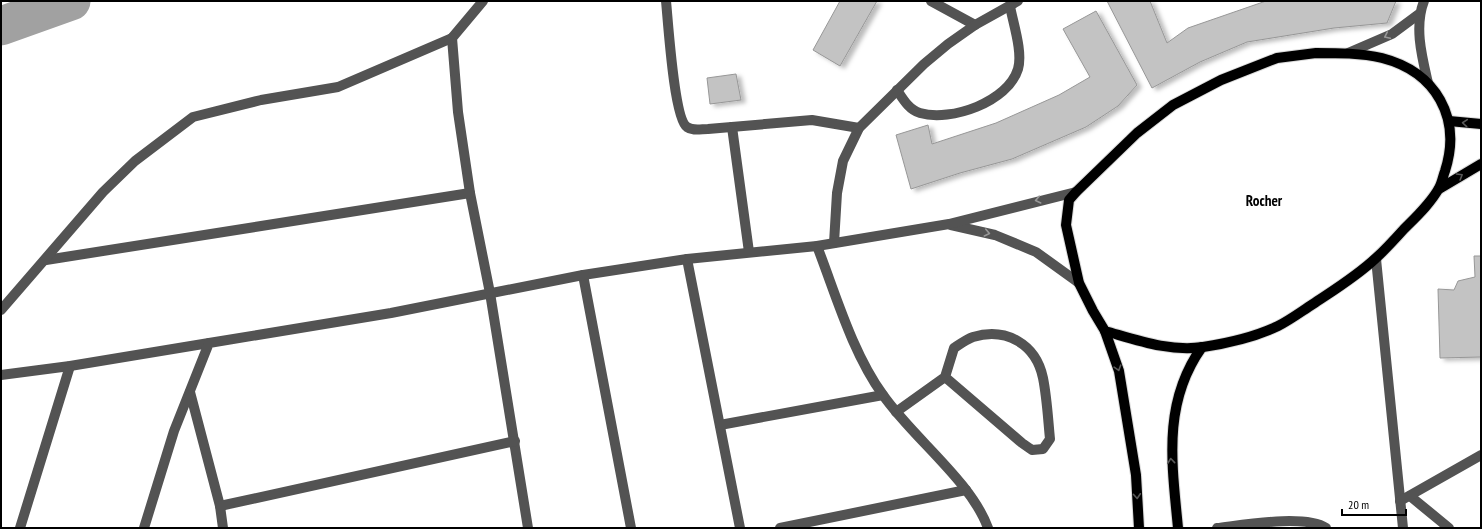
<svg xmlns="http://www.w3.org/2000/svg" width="1482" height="529" font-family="'PT Sans Narrow',sans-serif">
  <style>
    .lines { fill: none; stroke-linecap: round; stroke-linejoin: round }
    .river { stroke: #a1a1a1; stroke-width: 39 }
    .building { fill: #c3c3c3; stroke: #979797; filter: url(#shadow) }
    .major-casing { stroke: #dbdbdb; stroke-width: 12 }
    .minor { stroke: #535353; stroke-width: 10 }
    .major { stroke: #000; stroke-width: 10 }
    .oneway { stroke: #989898 }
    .oneway2 { stroke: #595959 }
    .labels { text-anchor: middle; stroke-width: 4; stroke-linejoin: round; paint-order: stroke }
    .district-label { font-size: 15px; font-weight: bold; fill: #000; stroke: #fff }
  </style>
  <defs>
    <filter id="shadow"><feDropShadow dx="4.5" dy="2.5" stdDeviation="2" flood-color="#0004"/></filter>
  </defs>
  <rect width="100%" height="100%" fill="#fff"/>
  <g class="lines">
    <polyline class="river" points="1,26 71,1"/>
  </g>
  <g class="building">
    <polygon points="840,1 877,1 840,66 813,50"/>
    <polygon points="1107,1 1150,1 1167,43 1188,28 1266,1 1396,1 1387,23 1334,28 1247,42 1200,62 1152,88"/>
    <polygon points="1096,11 1137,85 1118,106 1086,127 1012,159 960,173 911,189 896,135 928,125 932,144 996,123 1059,95 1090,77 1063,29"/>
    <polygon points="736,74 741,100 710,104 707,78"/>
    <polygon points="1474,256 1481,256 1481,357 1440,358 1438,289 1454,290 1458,281 1475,277"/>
  </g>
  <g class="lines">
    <g class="major-casing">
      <g id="major">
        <path d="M 1316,53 C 1338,53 1361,53 1382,58 C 1436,72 1462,118 1445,171 C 1443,176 1442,183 1439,188 C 1431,203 1416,217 1404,229 C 1395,239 1386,249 1376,258 C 1357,276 1334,290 1313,304 C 1302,311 1290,320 1278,326 C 1255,337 1229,343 1203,347 C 1170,352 1137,340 1105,331 L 1093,311 L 1079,283 L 1066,225 L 1069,200 L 1076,192 L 1137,133 L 1173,105 L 1221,80 L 1277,58 Z"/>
        <polyline points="1449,121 1481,124"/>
        <polyline points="1439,189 1481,164"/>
        <polyline points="1105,331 1119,371 1136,475 1139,528"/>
        <path d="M 1178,528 C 1172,464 1162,403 1202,347"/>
      </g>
    </g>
    <g class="minor">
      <polyline points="483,1 452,38 458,112 470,193 490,293 528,528"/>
      <path d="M 666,1 C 668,20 674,119 687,127 C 692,131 701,129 708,129 L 812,120 L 859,128"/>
      <polyline points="931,1 975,25"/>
      <path d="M 1424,1 C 1414,27 1422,57 1428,83"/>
      <polyline points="1348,53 1392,34 1419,14"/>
      <path d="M 897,90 C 903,99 909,110 920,113 C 951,122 1008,102 1018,69 C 1023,52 1013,23 1010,6"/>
      <polyline points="732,127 749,252"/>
      <polyline points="951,225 995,235 1036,252 1079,283"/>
      <polyline points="834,243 837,193 843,161 859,128 924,64 948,44 975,25 1018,1"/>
      <path d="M 817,246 C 836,295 852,352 883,395 C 913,438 971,481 988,528"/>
      <polyline points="687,259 740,528"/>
      <polyline points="1376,259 1403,528"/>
      <polyline points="46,260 470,193"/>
      <polyline points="583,275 631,528"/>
      <polyline points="1,310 103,192 135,161 193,117 261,100 338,87 452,38"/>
      <polyline points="1,375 70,366 209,343"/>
      <polyline points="190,392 220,506 223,528"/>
      <path d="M 896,412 L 945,377 L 954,348 C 960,344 967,339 973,337 C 1006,327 1036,344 1043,378 C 1047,398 1048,419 1050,439 L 1043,449 L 1032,450 L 1022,443 L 945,377"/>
      <polyline points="720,425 883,395"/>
      <polyline points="1410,496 1449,528"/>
      <polyline points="1400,501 1481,455"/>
      <polyline points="220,506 515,441"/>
      <polyline points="20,528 70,366"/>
      <polyline points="144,528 174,431 209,343 391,313 583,275 687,259 817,246 949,224 1076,192"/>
      <polyline points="780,528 966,490"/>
      <path d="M 1217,528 C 1243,525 1305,514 1326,528"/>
    </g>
    <use href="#major" class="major"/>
  </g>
  <defs><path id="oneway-chevron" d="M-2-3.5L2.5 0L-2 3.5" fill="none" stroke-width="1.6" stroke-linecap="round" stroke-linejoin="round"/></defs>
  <g class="oneway">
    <use href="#oneway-chevron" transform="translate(1387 36) rotate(155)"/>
    <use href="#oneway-chevron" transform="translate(1038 200) rotate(167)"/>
    <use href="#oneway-chevron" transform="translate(987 233) rotate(13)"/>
  </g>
  <g class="oneway2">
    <use href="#oneway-chevron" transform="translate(1465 123) rotate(-175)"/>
    <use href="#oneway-chevron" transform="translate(1460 176) rotate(-31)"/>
    <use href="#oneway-chevron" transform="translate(1118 368) rotate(73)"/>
    <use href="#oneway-chevron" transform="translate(1171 461) rotate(-96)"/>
    <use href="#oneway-chevron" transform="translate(1137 496) rotate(86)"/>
  </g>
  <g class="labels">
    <g class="district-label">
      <text x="1264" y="206">Rocher</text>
    </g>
  </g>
  <rect width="1482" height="529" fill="none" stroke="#000000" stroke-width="4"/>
  <path d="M1342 509v6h64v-6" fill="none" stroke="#000000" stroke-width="2"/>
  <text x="1348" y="509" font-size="12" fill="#000000" stroke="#ffffff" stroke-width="3" paint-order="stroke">20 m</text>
</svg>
